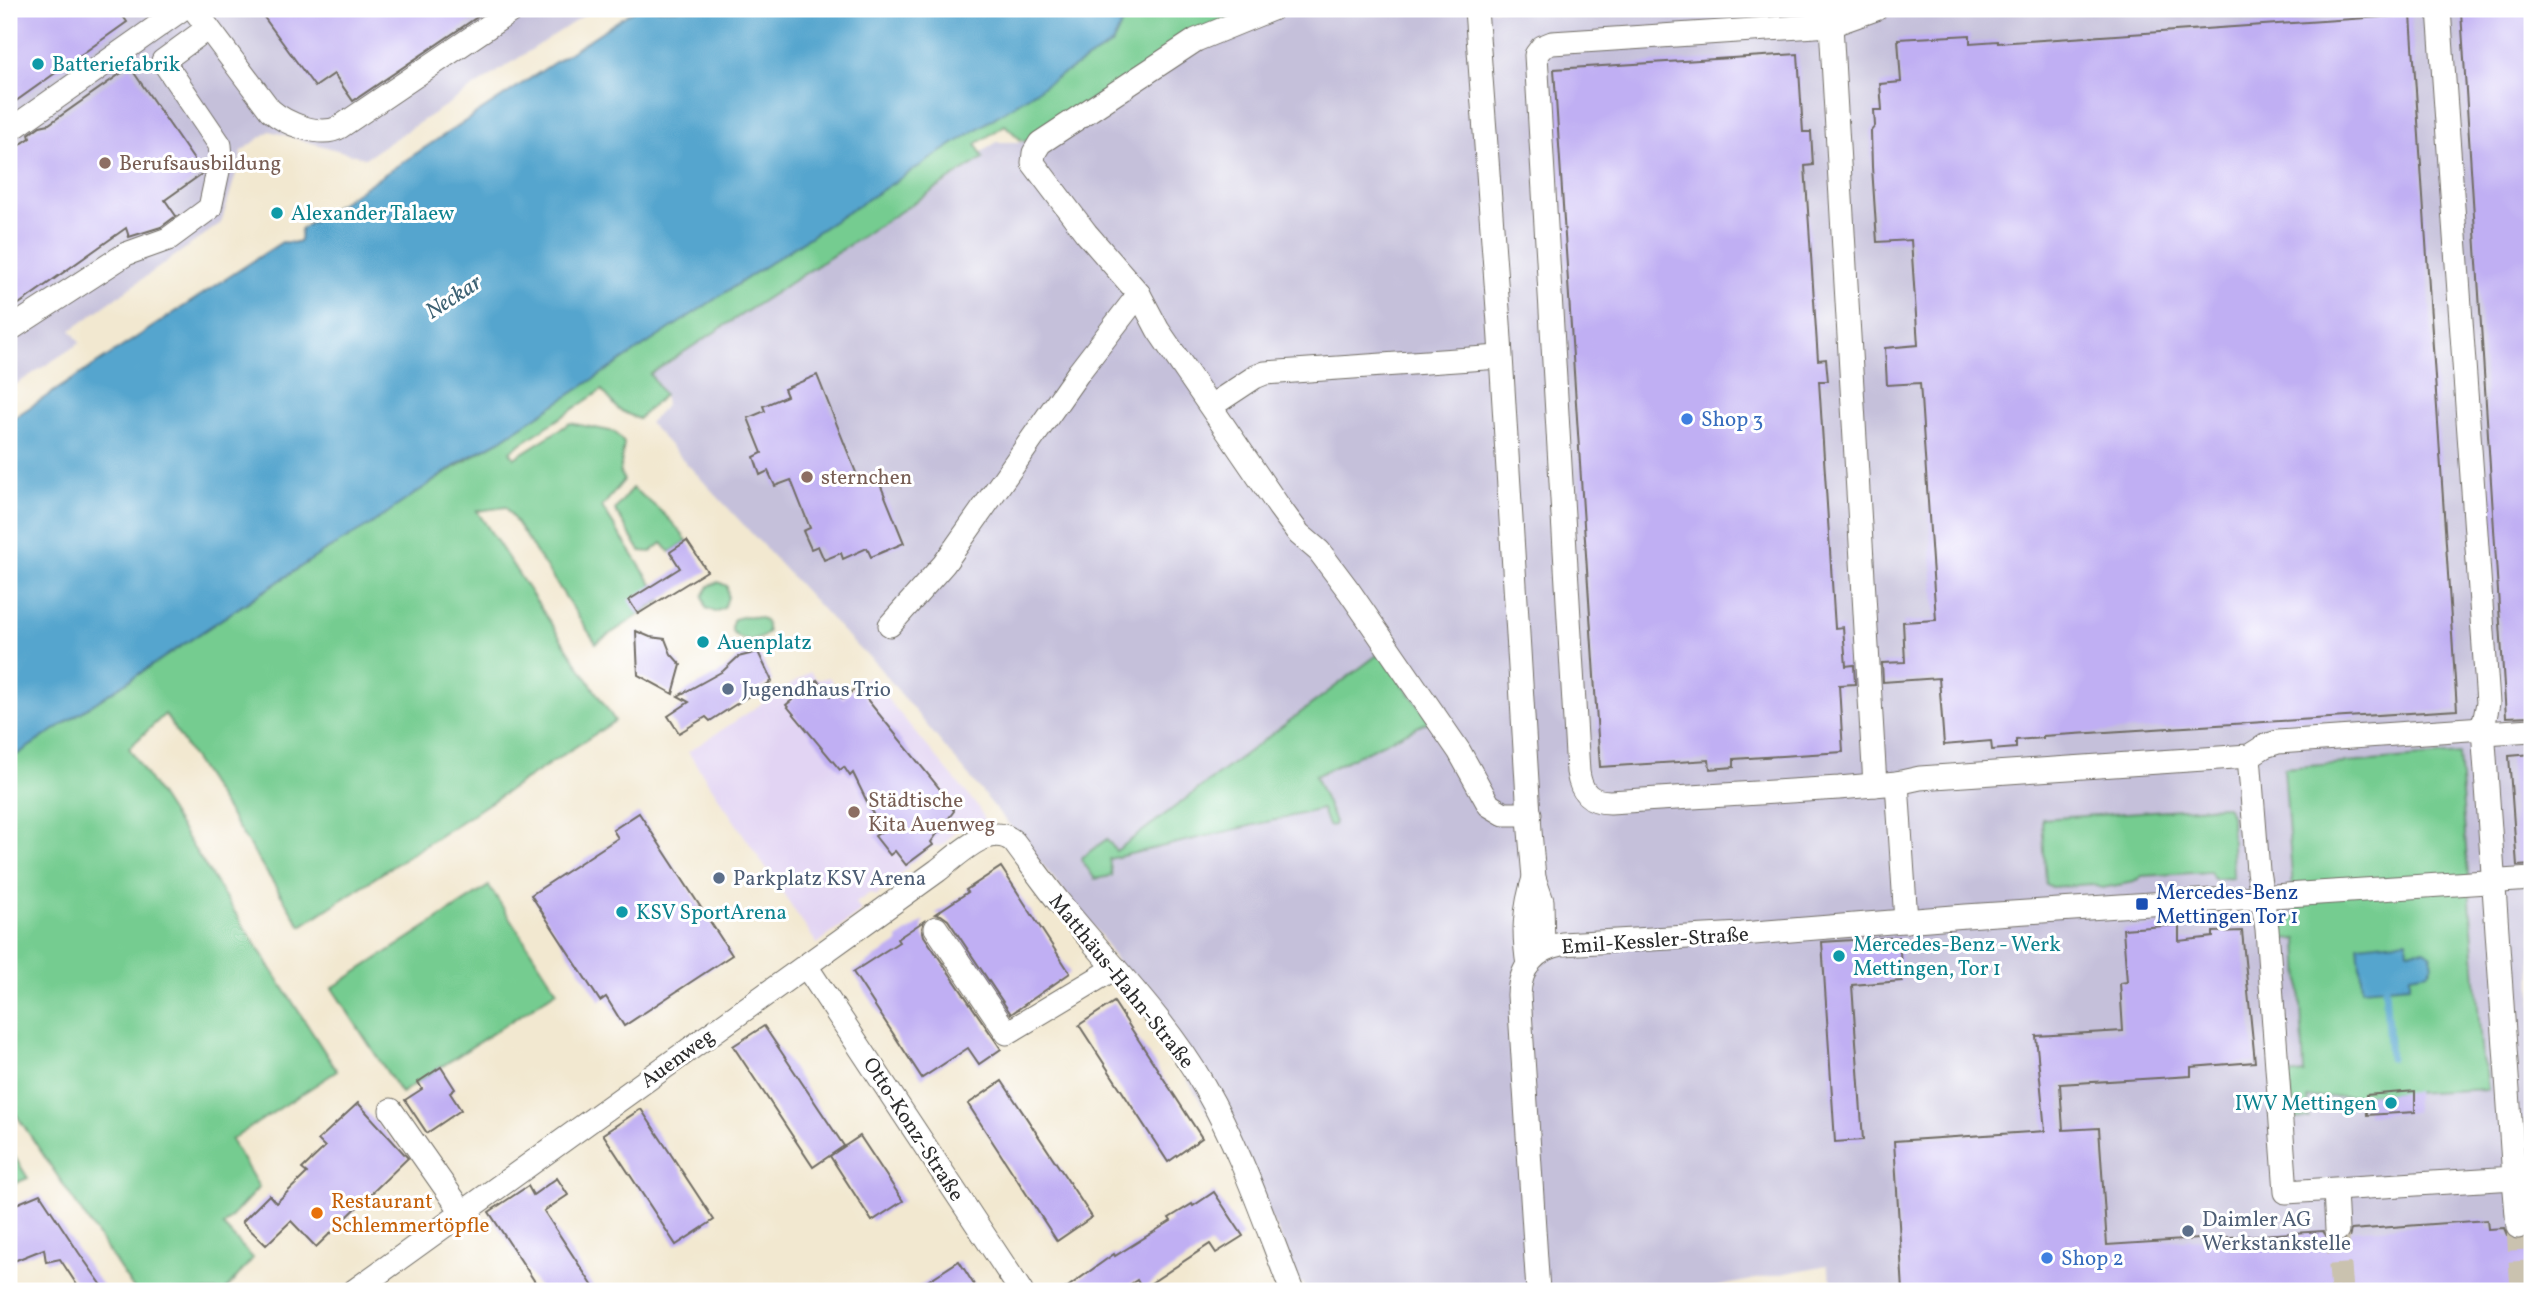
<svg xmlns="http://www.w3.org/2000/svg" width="2541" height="1300" font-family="Vollkorn,serif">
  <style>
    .built { fill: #e2d4f3 }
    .industrial { fill: #c5c0da }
    .green { fill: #75cc90; stroke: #507c5e; stroke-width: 2 }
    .water { fill: #54a5ce; stroke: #40687c; stroke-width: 2 }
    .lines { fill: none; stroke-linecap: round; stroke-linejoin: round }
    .stream { stroke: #54a5ce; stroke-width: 7 }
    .building { fill: #c0aff3 }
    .minor-tunnel { stroke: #cac2af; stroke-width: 23; stroke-dasharray: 23 11; stroke-linecap: butt }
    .minor-casing { stroke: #716d65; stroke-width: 25 }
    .minor { stroke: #fff; stroke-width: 23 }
    .culture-dot { fill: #0f9aa8; stroke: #fff; stroke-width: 2.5 }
    .education-dot { fill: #8d6e63; stroke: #fff; stroke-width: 2.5 }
    .shop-dot { fill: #3f7fe0; stroke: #fff; stroke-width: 2.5 }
    .service-dot { fill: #5c6f8a; stroke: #fff; stroke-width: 2.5 }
    .transit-dot { fill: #1a4fb4; stroke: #fff; stroke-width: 2.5 }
    .food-dot { fill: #e8710a; stroke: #fff; stroke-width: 2.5 }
    .labels { text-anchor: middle; stroke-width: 6; stroke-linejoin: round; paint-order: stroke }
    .culture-label { font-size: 21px; fill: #0d838f; stroke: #fff; text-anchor: start }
    .education-label { font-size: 21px; fill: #785e54; stroke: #fff; text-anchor: start }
    .shop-label { font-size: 21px; fill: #366cbe; stroke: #fff; text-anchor: start }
    .service-label { font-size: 21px; fill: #4e5e75; stroke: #fff; text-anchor: start }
    .transit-label { font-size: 21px; fill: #164399; stroke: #fff; text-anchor: start }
    .street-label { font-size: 21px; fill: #2b2b2b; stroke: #fff }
    .food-label { font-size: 21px; fill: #c56008; stroke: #fff; text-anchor: start }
    .water-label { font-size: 23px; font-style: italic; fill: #3d6274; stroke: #fff }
  </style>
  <rect width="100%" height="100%" fill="#fff"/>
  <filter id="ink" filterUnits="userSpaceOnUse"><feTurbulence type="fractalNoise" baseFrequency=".0143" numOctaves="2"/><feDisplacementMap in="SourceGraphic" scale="14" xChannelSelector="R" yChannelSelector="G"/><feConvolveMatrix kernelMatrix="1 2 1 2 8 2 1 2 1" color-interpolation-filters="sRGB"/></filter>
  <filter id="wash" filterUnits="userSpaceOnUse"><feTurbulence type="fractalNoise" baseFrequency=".00686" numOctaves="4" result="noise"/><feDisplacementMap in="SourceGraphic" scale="28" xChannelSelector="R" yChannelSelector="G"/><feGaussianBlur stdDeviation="1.57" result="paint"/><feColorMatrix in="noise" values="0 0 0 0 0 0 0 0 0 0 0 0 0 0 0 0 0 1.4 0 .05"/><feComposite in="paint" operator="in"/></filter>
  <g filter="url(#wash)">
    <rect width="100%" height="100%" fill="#f2e8d0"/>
    <polygon class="built" points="810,672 817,680 829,677 836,687 840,684 848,692 867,677 870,678 978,807 986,821 982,828 975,833 959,826 943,846 933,846 907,865 908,868 883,887 877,896 870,893 856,903 861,911 817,944 688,752"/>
    <g class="industrial">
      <polygon points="9,9 594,9 365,158 270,131 240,152 241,157 221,223 71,330 80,343 9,389"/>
      <polygon points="1247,9 2532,9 2532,1291 1835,1291 1827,1265 1696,1291 1307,1291 1303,1283 1299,1283 1276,1227 1101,936 872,659 860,650 649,423 666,405 664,395 649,374 983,159 980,153 997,142 1024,142 1127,77"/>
    </g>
    <g class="green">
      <path d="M 1149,9 L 1247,9 L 1127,77 L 1026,141 L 1021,140 L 1005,125 L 976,144 L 983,158 L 650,374 L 664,395 L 638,419 L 619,410 L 602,390 L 510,451 L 514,458 L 570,423 L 615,432 L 624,443 L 620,472 L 624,480 L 602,507 L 662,600 L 596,643 L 506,507 L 477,511 L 615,721 L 301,926 L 165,714 L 129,748 L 337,1071 L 231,1140 L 259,1187 L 223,1226 L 253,1258 L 225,1291 L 135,1291 L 9,1104 L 9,760 L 323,552 C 385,518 439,473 501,440 L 823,228 L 1050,82 L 1112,44 L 1121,25 Z"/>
      <path d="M 632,488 C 653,503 672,519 687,541 L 670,552 L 662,543 L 651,552 L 640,551 L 615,510 Z"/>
      <polygon points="718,582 727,586 728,597 724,608 715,612 706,608 703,596 709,586"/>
      <path d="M 746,616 L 761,618 L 766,622 L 768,632 C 757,647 723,640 734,619 Z"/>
      <polygon points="1380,653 1430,721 1315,776 1335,822 1334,825 1328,826 1322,809 1109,859 1112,876 1095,879 1082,861 1082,857 1107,839 1116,851"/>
      <polygon points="2459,754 2482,1060 2486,1071 2488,1089 2308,1098 2309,1118 2293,1119 2288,1075 2304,1073 2298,939 2279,940 2280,920 2295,917 2284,768"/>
      <polygon points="2223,806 2228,808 2231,815 2233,878 2214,879 2210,872 2142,876 2134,882 2102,888 2091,884 2052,887 2046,884 2042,819"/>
      <polygon points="489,886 557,991 401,1093 332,988"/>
      <polygon points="9,1148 28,1178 9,1186"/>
    </g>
    <g class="water">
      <polygon points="636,9 1149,9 1121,25 1112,44 1050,82 823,228 501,440 465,459 367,527 323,552 9,760 9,421 282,242 297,243 300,240 301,229"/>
      <polygon points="2407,940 2408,951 2424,950 2431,955 2433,964 2429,972 2410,975 2410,985 2362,989 2358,945"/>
    </g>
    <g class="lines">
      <polyline class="stream" points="2385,987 2390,1058"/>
    </g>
    <g id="blocks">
      <g class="building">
        <polygon points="9,9 118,9 127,22 9,106"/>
        <polygon points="258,9 489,9 353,101 334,74 315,87"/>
        <polygon points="2512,9 2532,9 2532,716 2506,717 2461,12"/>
        <polygon points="2411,15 2457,710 2043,736 2043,738 2016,740 2016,748 1992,750 1991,741 1944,745 1939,678 1883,682 1882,663 1905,662 1903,622 1936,620 1920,383 1887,385 1885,348 1918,345 1911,240 1877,242 1872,167 1871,131 1875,126 1874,110 1882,110 1880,84 1901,82 1898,39 1970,35 1970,43 1998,41 1998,43"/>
        <polygon points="1798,54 1803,132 1811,132 1813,165 1805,166 1818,360 1826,359 1828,381 1819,381 1835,628 1843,627 1846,666 1854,665 1855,684 1839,685 1843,752 1734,759 1734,767 1710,769 1709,760 1600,767 1554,69"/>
        <polygon points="130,67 203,173 165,200 176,216 161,227 129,237 126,228 9,311 9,152 30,138 29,134 40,126 49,124"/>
        <polygon points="817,375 859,480 876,474 904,543 871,557 867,548 843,559 841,553 824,560 818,546 811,549 803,531 810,528 791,480 775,486 768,471 760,475 754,457 762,453 748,418 765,411 763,406 787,396 784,389"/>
        <polygon points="687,541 707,571 638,614 629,600 680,568 670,552"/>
        <polygon points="636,631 650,637 665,639 671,654 681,665 673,694 638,675"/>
        <polygon points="758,652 772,681 710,721 706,717 679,733 668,716 689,702 678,696 723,671 738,657"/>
        <polygon points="817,680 830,696 836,691 843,699 857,687 944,794 954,811 931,842 933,845 906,865 895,851 890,855 875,836 882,831 872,817 874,816 853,773 850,776 844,767 840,770 786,705"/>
        <polygon points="2532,754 2532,865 2517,866 2509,756"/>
        <polygon points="639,813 732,955 624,1026 606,997 600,1001 531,895 618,838 613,830"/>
        <polygon points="1001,867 1070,973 1011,1014 948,920 941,915 935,914 968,892 966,890"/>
        <polygon points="924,921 922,928 924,936 1001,1049 979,1064 968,1048 922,1078 853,972 899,942 897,939"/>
        <polygon points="2179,925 2179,941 2213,937 2213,932 2242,931 2255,1062 2191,1067 2191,1076 2060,1084 2063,1130 2099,1128 2107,1245 2323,1231 2330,1242 2338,1244 2349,1237 2351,1230 2487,1220 2488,1229 2504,1228 2507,1235 2518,1241 2526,1238 2532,1226 2532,1291 1903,1291 1894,1141 2045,1131 2036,1036 2123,1031 2120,983 2127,982 2123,929"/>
        <polygon points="1899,937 1902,981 1852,985 1863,1140 1835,1142 1822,942"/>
        <polygon points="1114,1002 1202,1138 1168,1162 1079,1025"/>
        <polygon points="764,1026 844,1146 813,1167 733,1046"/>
        <polygon points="441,1067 455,1089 450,1093 461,1110 427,1133 405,1100 422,1089 418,1082"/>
        <polygon points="1002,1081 1092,1217 1057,1241 968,1104"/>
        <polygon points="2415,1091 2415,1112 2367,1115 2366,1095"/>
        <polygon points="358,1103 408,1158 316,1247 291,1221 266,1245 242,1222 269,1195 276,1203 307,1173 302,1169 325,1147 318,1140"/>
        <polygon points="641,1109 714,1220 676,1245 603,1134"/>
        <polygon points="860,1136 903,1201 872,1221 830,1156"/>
        <polygon points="557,1178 568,1195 544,1211 596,1291 541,1291 489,1212 528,1186 533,1195"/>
        <polygon points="1214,1192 1243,1236 1216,1253 1210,1244 1142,1289 1137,1280 1120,1291 1062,1291 1114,1254 1115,1256 1171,1221 1169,1218 1192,1204 1193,1206"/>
        <polygon points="40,1194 79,1253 106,1291 81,1291 60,1259 46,1262 44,1249 9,1263 9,1207"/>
        <polygon points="959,1261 978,1291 912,1291"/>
      </g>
    </g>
  </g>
  <g filter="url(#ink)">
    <use href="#blocks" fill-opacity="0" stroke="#716d65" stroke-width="2"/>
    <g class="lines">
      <g class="minor-tunnel">
        <polyline points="2518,1227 2522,1291"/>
        <polyline points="2337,1230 2342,1291"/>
      </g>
      <g class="minor-casing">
        <g id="minor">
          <path d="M 194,9 L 270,110 C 286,124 321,138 340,127 L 514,9"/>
          <polyline points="1272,9 1196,40 1040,143 1034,153 1033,163 1086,233 1139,294 1158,330 1279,507 1299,534 1319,551 1349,591 1459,751 1489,805 1504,814 1530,814"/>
          <polyline points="1476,9 1499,323 1530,831 1534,878 1542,901 1543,950"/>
          <path d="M 1876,9 L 1831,25 L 1552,43 L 1542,47 L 1536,55 L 1578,772 C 1581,792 1589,802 1610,802 L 1839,788 L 1897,783 L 1920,778 L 2249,756 L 2265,746 L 2278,742 L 2483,728"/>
          <polyline points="1831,25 1875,785"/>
          <polyline points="9,131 182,9"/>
          <polyline points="9,330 126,254 168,239 210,208 221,157 220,145 163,61 208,28"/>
          <polyline points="1211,406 1255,377 1265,373 1500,357"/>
          <polyline points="890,625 944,564 1079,372 1139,294"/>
          <polyline points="2484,733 2532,730"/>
          <polyline points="2249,756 2258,871 2267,929 2286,1192 2514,1178 2483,728 2488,703 2439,9"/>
          <polyline points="1897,783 1906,921"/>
          <polyline points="936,928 1007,1033 1115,968"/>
          <path d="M 1528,965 C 1523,934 1524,909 1534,878"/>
          <polyline points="806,966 1021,1291"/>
          <polyline points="391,1110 463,1213"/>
          <polyline points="2514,1178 2518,1227"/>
          <polyline points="2335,1190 2337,1230"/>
          <path d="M 354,1291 L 937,871 C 956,857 990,820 1014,842 C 1029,862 1043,882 1059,902 C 1107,962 1165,1018 1204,1086 C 1241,1150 1265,1223 1292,1291"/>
          <path d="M 1538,1291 L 1519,995 C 1520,968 1535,949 1562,944 L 1742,934 L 1966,916 L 2532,879"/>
        </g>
      </g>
      <use href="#minor" class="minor"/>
    </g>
  </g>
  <g class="culture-dot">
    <circle cx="38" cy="64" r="7"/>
    <circle cx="277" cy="213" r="7"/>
    <circle cx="703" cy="642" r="7"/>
    <circle cx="622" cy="912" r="7"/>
    <circle cx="1839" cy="956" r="7"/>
    <circle cx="2391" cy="1103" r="7"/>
  </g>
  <g class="education-dot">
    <circle cx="105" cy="163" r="7"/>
    <circle cx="807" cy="477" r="7"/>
    <circle cx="854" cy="812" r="7"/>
  </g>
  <g class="shop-dot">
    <circle cx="1687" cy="419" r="7"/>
    <circle cx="2047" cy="1258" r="7"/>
  </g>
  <g class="service-dot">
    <circle cx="728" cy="689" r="7"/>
    <circle cx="719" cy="878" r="7"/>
    <circle cx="2188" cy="1231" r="7"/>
  </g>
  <rect class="transit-dot" x="2135" y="897" width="14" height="14" rx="3.5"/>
  <circle class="food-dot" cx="317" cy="1213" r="7"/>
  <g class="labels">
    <g class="culture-label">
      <text x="52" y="71">Batteriefabrik</text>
      <text x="291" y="220">Alexander Talaew</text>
      <text x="717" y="649">Auenplatz</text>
      <text x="636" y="919">KSV SportArena</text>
      <text x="1853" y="951">Mercedes-Benz - Werk<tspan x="1853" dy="24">Mettingen, Tor 1</tspan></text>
      <text x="2377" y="1110" text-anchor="end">IWV Mettingen</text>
    </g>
    <g class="education-label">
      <text x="119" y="170">Berufsausbildung</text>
      <text x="821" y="484">sternchen</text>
      <text x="868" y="807">Städtische<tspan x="868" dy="24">Kita Auenweg</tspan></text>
    </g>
    <g class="shop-label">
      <text x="1701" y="426">Shop 3</text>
      <text x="2061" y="1265">Shop 2</text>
    </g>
    <g class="service-label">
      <text x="742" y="696">Jugendhaus Trio</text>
      <text x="733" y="885">Parkplatz KSV Arena</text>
      <text x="2202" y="1226">Daimler AG<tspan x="2202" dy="24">Werkstankstelle</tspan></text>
    </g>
    <g class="transit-label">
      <text x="2156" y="899">Mercedes-Benz<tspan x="2156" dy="24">Mettingen Tor 1</tspan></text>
    </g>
    <g class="street-label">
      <text transform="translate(1655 940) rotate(-4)" y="7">Emil-Kessler-Straße</text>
      <text transform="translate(1122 981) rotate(51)" y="7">Matthäus-Hahn-Straße</text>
      <text transform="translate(677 1058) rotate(-36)" y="7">Auenweg</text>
      <text transform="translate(914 1129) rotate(57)" y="7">Otto-Konz-Straße</text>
    </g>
    <g class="food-label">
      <text x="331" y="1208">Restaurant<tspan x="331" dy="24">Schlemmertöpfle</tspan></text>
    </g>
    <g class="water-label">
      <text transform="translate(453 296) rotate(-33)" y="8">Neckar</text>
    </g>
  </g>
  <rect width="2541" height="1300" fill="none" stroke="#fff" stroke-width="35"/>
</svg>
